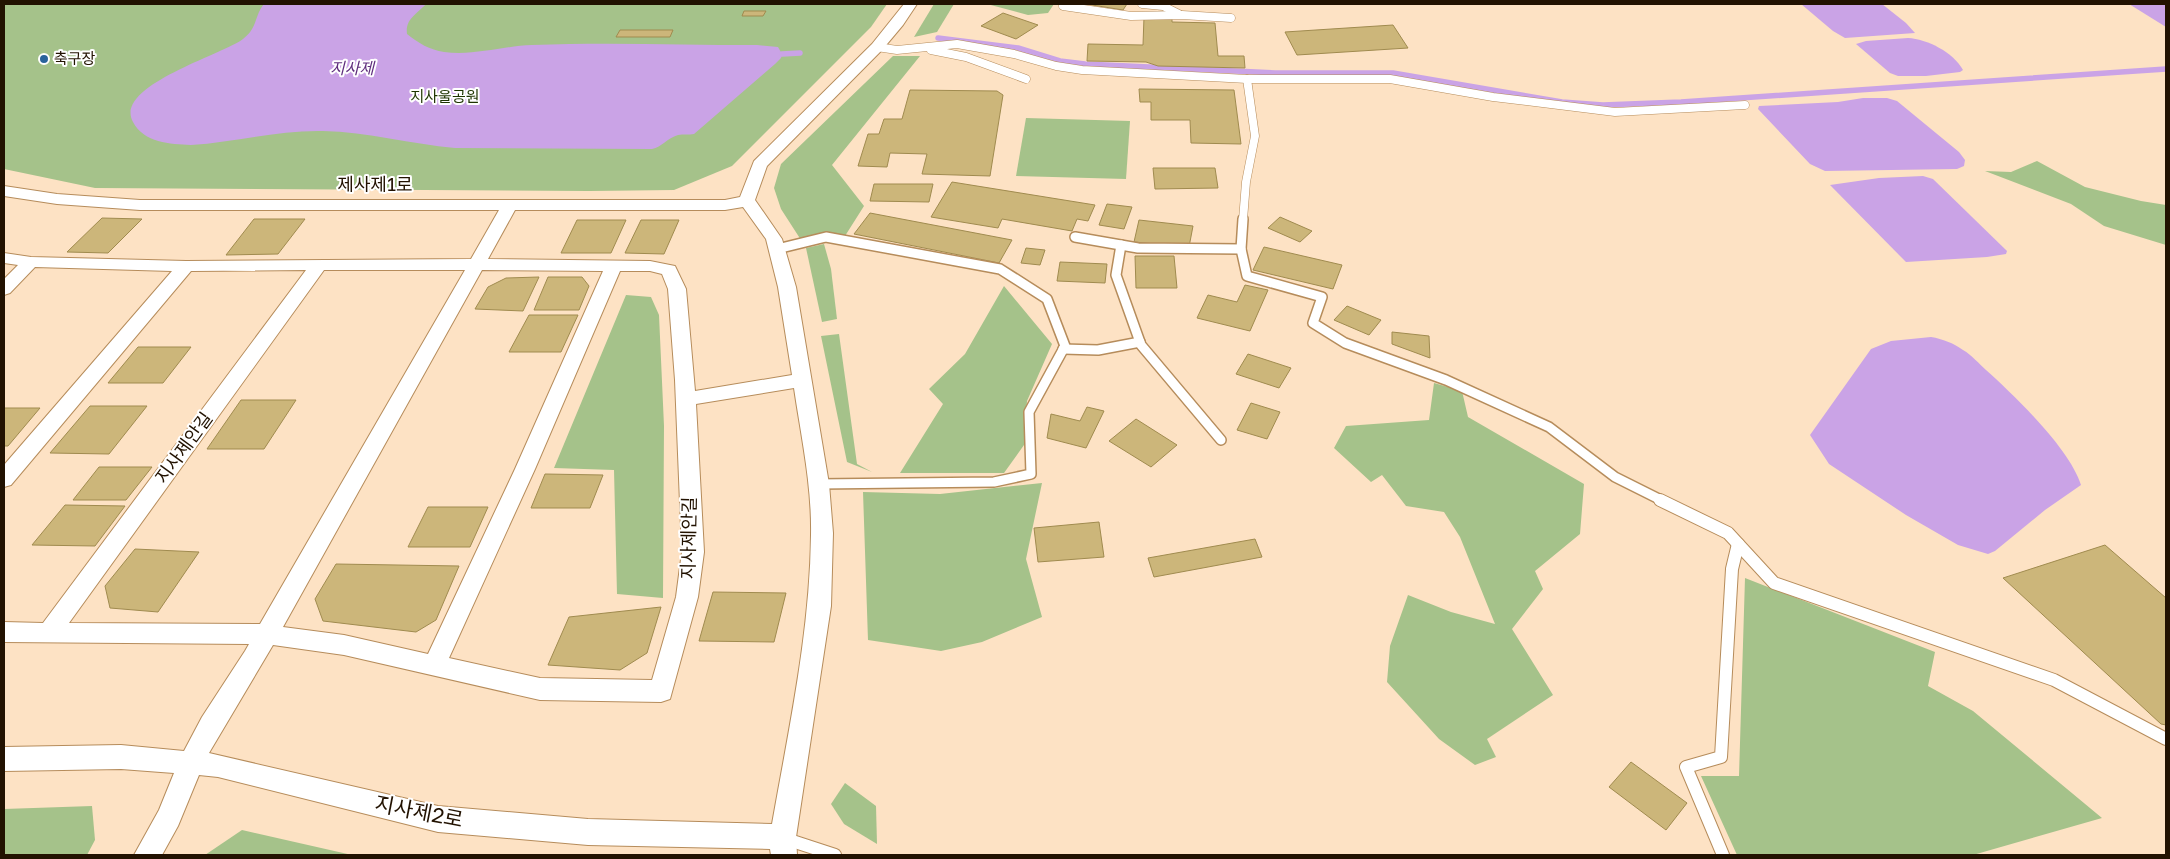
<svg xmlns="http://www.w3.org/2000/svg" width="2170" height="859" font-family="'Golos Text','Noto Sans KR',sans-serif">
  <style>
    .green { fill: #a5c28a }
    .water { fill: #caa3e6 }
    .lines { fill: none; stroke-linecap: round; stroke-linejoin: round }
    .stream { stroke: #caa3e6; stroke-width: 5.5 }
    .building { fill: #ccb67a; stroke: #a08b4f }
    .service-far2-casing { stroke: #b68c5b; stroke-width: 9 }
    .service-far1-casing { stroke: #b68c5b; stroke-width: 12 }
    .service-casing { stroke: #b68c5b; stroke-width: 14 }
    .minor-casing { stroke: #b68c5b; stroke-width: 2 }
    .service-far2 { stroke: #fff; stroke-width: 8 }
    .service-far1 { stroke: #fff; stroke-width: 9 }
    .service { stroke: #fff; stroke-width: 12 }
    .minor { fill: #fff; fill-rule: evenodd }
    .poi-dot { fill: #29639b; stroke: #fff; stroke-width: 2 }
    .labels { text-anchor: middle; stroke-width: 4; stroke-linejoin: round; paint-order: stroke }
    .far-poi-label { font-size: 15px; fill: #221201; stroke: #fff; text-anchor: start }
    .far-park-label { font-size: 15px; fill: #1e3401; stroke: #fff }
    .far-water-label { font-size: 16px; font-style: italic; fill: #5f2e7d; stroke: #fff }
    .street-label { font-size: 18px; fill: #221201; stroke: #fff }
    .near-street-label { font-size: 21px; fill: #221201; stroke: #fff }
  </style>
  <rect width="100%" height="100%" fill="#fde2c4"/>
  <g class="green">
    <polygon points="4,4 887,4 871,27 732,166 674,190 589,191 95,188 4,169"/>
    <polygon points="934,4 954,4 937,32 914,37"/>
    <polygon points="987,4 1054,4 1048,13 1028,15"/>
    <polygon points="893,56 920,56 832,165 864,206 845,236 801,240 781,209 774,188 781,164"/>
    <polygon points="1026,118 1130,121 1126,179 1016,176"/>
    <polygon points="2037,161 2085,187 2141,201 2166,205 2166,245 2104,226 2071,204 1985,171 2011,172"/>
    <polygon points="824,244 831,269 837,319 822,322 806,248"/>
    <polygon points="1004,286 1052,344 1027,401 1024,445 1004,473 900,473 943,404 929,389 965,354"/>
    <polygon points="626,295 651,297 659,315 664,426 663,598 617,594 614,470 554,468"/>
    <polygon points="839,334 857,464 872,472 847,462 821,336"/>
    <polygon points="1434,383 1462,391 1468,417 1584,484 1580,534 1535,571 1543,589 1512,629 1553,695 1487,739 1496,757 1475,765 1439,739 1387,682 1390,646 1408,595 1451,612 1495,624 1460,537 1444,512 1406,506 1382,475 1371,482 1334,448 1346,426 1429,420"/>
    <polygon points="1042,483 1026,559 1042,617 982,642 941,651 868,640 863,492 940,494"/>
    <polygon points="1745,578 1935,652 1928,686 1973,711 2102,818 1973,855 1737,855 1701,776 1739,776"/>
    <polygon points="845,783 876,806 877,844 844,824 831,804"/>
    <polygon points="92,806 95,840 87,855 4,855 4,809"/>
    <polygon points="242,830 352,855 205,855"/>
  </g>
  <g class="water">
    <path d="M 264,4 L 426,4 C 417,14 405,19 407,34 C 418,43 430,50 444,52 C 474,56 503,46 532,45 C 607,42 682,45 757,45 L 778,47 L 782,54 L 781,58 L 775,64 L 694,134 C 689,135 683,134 678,135 C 667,138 662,147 652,149 L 455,148 C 411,144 368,132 323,131 C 279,130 235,142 191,145 C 170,144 144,143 133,122 C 113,86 222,55 243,39 C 258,28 254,16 264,4 Z"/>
    <polygon points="1801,4 1882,4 1906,23 1915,33 1845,38 1833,31"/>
    <polygon points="2129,4 2164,4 2166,5 2166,27"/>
    <path d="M 1908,38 C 1927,39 1953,52 1963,70 L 1960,72 L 1926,76 L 1898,76 L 1890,73 L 1856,44 L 1866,41 Z"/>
    <polygon points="1863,98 1887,98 1897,101 1959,152 1965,160 1964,166 1957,169 1825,171 1810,164 1758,109 1759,106 1838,102"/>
    <polygon points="1923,176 1933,179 2007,251 2006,254 1987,257 1906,262 1830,185 1879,178"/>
    <path d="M 1931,337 C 1943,339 1953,343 1963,350 C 1972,355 1979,364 1986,370 C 2015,396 2070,449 2081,485 L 2045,510 L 1995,551 L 1988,554 L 1958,545 L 1906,515 L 1829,464 L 1810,435 L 1871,349 L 1891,341 Z"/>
  </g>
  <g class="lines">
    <g class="stream">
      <polyline points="938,38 1018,48 1060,61 1085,64 1275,73 1393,73 1562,102 1603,105 1681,102 2166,69"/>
      <polyline points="782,54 800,53"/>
    </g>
  </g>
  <g class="building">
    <polygon points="1086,4 1127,4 1123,10"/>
    <polygon points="744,11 766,11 763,16 742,16"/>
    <polygon points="1003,13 1038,25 1016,39 981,26"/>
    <polygon points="1144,17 1172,17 1172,22 1215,23 1218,56 1244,56 1245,68 1158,66 1146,62 1087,61 1088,44 1143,45"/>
    <polygon points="1393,25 1408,48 1297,55 1285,32"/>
    <polygon points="620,30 673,30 670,37 616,37"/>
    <polygon points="1139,89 1234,90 1241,144 1191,143 1190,120 1151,120 1151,102 1140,102"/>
    <polygon points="910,90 997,91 1003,95 990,176 922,174 927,154 890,153 887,167 858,166 868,134 879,134 884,119 902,119"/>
    <polygon points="1153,168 1215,168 1218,188 1155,189"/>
    <polygon points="952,182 1095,205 1088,221 1077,219 1072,231 1002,219 998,228 931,217"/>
    <polygon points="874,184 933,184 929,202 870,201"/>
    <polygon points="1107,204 1132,207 1124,229 1099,225"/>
    <polygon points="870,213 1012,240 999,263 854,234"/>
    <polygon points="1280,217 1312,231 1300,242 1268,228"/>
    <polygon points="102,218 142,219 108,253 67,252"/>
    <polygon points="254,219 305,219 278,254 226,255"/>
    <polygon points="577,220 626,220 611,253 561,253"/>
    <polygon points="641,220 679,220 664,254 625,253"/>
    <polygon points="1139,220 1193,226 1189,247 1134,242"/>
    <polygon points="1264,247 1342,265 1333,289 1253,270"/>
    <polygon points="1026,248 1045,250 1040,265 1021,263"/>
    <polygon points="1135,256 1174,256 1177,288 1136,288"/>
    <polygon points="1060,262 1107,264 1105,283 1057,281"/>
    <polygon points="539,277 523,311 475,309 488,287 506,278"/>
    <polygon points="548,277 582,277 589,286 579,310 534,310"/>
    <polygon points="1245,285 1268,290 1250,331 1197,318 1208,295 1237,302"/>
    <polygon points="1347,306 1381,320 1369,335 1334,320"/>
    <polygon points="529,315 578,315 561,352 509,352"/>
    <polygon points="1392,332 1429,336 1430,358 1392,344"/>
    <polygon points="138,347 191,347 163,383 108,383"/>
    <polygon points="1248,354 1291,368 1279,388 1236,374"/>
    <polygon points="241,400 296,400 264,449 207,449"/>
    <polygon points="1251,403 1280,412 1267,439 1237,430"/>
    <polygon points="90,406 147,406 109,454 50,453"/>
    <polygon points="1087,407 1104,411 1086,448 1047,438 1051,414 1080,421"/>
    <polygon points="4,408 40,408 8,446 4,446"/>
    <polygon points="1136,419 1177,445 1151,467 1109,441"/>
    <polygon points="99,467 152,467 126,500 73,500"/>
    <polygon points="545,474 603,475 590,508 531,508"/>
    <polygon points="65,505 125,506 95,546 32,545"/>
    <polygon points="428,507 488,507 470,547 408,547"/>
    <polygon points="1099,522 1104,557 1038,562 1034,528"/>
    <polygon points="1255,539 1262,557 1154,577 1148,558"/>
    <polygon points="2105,545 2166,598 2166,725 2161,724 2003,578"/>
    <polygon points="135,549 199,552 158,612 110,608 105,586"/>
    <polygon points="336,564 459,566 436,620 416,632 323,621 315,599"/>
    <polygon points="713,592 786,593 774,642 699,641"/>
    <polygon points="661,607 647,653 620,670 548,665 569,617"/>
    <polygon points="1631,762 1687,803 1666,830 1609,787"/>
  </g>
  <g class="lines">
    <g class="service-far2-casing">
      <g id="service-far2">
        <polyline points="1064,4 1063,6 1131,16 1182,15 1231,18"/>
        <polyline points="1142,4 1163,6 1179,14"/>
        <polyline points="877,47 897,50 957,44 1014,54 1056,66 1082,70 1247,79 1390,79 1493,97 1615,112 1745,105"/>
        <polyline points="931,50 966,57 1026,79"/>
        <polyline points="1243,220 1246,182 1255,136 1247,79"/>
      </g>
    </g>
    <g class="service-far1-casing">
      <g id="service-far1">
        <polyline points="1075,237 1138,248 1241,249 1243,219"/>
        <polyline points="1121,245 1116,275 1141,345 1221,440"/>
        <polyline points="777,249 826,237 1000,269 1047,299 1065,346 1029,412 1031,474 994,482 819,484"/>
        <polyline points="1241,249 1247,276 1322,297 1313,323 1345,343 1446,380 1549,427 1615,477 1663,501"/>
        <polyline points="1063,349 1098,350 1140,342"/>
      </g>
    </g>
    <g class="service-casing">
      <g id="service">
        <polyline points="1660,500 1728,533 1774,583 2054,680 2166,739"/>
        <polyline points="783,838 835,855"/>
        <polyline points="1723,855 1686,767 1721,757 1732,569 1738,544"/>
      </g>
    </g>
    <g class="minor-casing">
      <path id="minor" d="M 904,4 L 917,4 L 903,25 L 882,50 L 767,166 L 755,200 L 782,239 L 796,287 L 829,484 L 833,533 L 831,606 L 796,837 L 797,855 L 771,855 L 770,849 L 588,845 L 438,832 L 218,777 L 199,775 L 178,826 L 162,855 L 134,855 L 159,810 L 174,773 L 121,769 L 4,771 L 4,747 L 121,745 L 184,751 L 202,717 L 245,651 L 249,644 L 4,642 L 4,622 L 43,623 L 306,270 L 191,271 L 11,485 L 4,487 L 4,465 L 172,271 L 35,267 L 10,293 L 4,295 L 4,279 L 18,265 L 4,263 L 4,253 L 31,257 L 186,261 L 471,259 L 499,210 L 140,210 L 57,204 L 4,196 L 4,186 L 57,194 L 140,200 L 725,200 L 740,197 L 754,161 L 872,44 ZM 743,207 L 766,239 L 778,287 L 792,375 L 695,391 L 686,289 L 675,266 L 650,261 L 488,259 L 515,210 L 725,210 ZM 324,270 L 465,270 L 260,624 L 69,623 ZM 482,270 L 603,271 L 515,469 L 428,654 L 344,635 L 283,627 ZM 620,271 L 650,271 L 662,274 L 668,289 L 675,380 L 682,552 L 676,597 L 652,680 L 540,678 L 449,658 L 535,469 ZM 794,388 C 801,436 812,485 811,535 C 810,632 789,728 772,824 L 588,819 L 438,806 L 209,753 L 273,645 L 344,655 L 540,700 L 661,702 L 670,699 L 698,597 L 704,552 L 696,404 Z"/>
    </g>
    <use href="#service-far2" class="service-far2"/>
    <use href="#service-far1" class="service-far1"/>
    <use href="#service" class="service"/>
    <use href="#minor" class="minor"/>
  </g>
  <circle class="poi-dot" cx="44" cy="59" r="5"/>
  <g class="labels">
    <g class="far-poi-label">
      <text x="54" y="64">축구장</text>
    </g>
    <g class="far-park-label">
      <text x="445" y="102">지사울공원</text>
    </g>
    <g class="far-water-label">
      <text x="352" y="74">지사제</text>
    </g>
    <g class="street-label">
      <text x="375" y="191">제사제1로</text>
      <text transform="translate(184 448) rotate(-54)" y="6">지사제안길</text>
      <text transform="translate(689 538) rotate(-89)" y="6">지사제안길</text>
    </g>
    <g class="near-street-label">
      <text transform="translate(419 812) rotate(11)" y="7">지사제2로</text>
    </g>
  </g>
  <rect width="2170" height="859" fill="none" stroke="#221201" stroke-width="10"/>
</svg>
